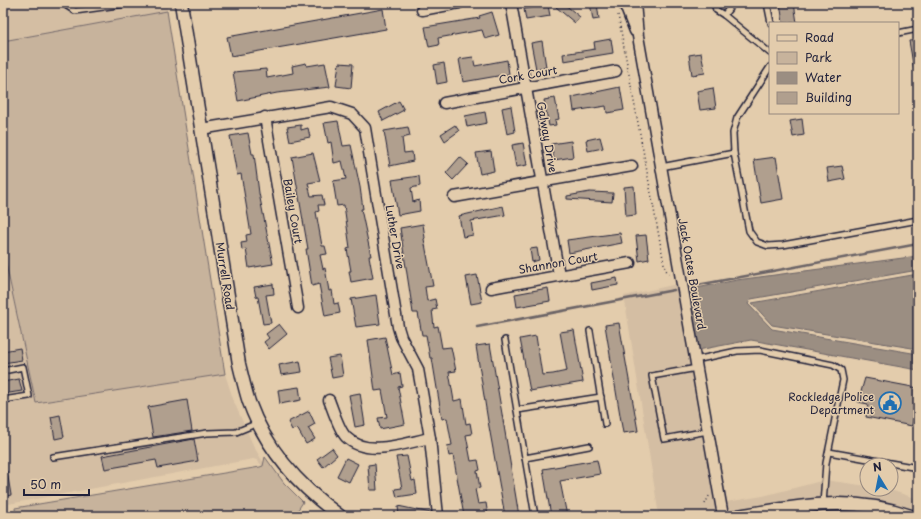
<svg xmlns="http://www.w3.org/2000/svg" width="921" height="519" font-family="'Playpen Sans',sans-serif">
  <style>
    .built { fill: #d4bea3 }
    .green { fill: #c7b39c; stroke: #746a6c }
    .water { fill: #9b8e82; stroke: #6b6366 }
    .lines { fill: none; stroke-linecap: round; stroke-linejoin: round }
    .stream { stroke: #6b6366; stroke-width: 2.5 }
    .building { fill: #b09f8e; stroke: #22223b }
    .service-casing { stroke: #22223b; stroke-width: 8 }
    .minor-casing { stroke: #22223b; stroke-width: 13 }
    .tertiary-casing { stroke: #22223b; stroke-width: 15 }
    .path { stroke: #22223b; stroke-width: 1.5; stroke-dasharray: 1 3; stroke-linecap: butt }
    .service { stroke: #e3ccac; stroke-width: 5 }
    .minor { stroke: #e3ccac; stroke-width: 10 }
    .tertiary { stroke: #e3ccac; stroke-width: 12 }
    .labels { text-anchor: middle; stroke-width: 3; stroke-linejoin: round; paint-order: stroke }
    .street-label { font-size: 11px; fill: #22223b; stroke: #e3ccac }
    .poi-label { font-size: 11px; fill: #22223b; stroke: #e3ccac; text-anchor: end }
  </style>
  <rect width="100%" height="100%" fill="#e3ccac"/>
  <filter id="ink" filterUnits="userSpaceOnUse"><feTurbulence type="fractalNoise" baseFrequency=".025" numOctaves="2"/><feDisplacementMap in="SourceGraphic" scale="8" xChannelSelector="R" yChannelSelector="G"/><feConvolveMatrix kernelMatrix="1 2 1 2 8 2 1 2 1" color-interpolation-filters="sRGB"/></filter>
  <g filter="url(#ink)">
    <g class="built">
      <polygon points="3,3 167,3 167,11 3,41"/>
      <polygon points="3,250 36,403 225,374 234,402 254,447 274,480 257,460 253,459 3,505"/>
      <polygon points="677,284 718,514 708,516 659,516 624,296"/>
      <polygon points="718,460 726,502 763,496 825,480 867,486 867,489 887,489 918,499 918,513 888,503 853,498 815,499 727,513"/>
      <polygon points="852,508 896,516 770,516 816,509"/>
    </g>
    <g class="green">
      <polygon points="167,11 225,374 36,403 3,250 3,41"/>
      <polygon points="265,457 284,483 303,502 294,516 16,516 15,508 260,467 263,466"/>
    </g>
    <g class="water">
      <polygon points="918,256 918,270 751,299 748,304 772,329 918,354 918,370 751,340 698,350 687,290 737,280"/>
      <polygon points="918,274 918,349 772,325 752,303"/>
    </g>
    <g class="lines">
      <g class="stream">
        <polyline points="692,286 918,244"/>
        <polyline points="477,327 674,290"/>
      </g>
    </g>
    <g class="building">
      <polygon points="560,3 563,3 580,17 575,23 556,7"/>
      <polygon points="590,3 597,3 599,19 593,20"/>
      <polygon points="780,3 794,3 797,23 783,23"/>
      <polygon points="548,5 550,16 526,20 524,9"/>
      <polygon points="383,9 386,29 231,56 227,37"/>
      <polygon points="492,12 499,35 485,39 482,30 438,38 439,45 429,47 425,27 480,18 479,16"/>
      <polygon points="611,39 613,53 564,61 563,54 595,49 594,42"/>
      <polygon points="918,40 918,68 914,69 909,41"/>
      <polygon points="542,41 546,67 536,69 531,43"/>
      <polygon points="701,53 705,73 692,75 689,55"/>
      <polygon points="473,57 475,66 507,60 509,74 463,82 459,59"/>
      <polygon points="306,63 307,66 325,63 330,87 277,93 238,101 233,72 266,69 267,78 293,73 292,66"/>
      <polygon points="339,63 353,64 351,88 336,86"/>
      <polygon points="444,63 447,82 437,84 434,65"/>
      <polygon points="620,87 624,110 607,113 606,106 574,111 572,97"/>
      <polygon points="713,88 716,108 700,110 697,91"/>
      <polygon points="555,98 559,119 555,120 556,125 549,126 544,100"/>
      <polygon points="399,101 404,110 383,121 379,112"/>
      <polygon points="511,106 515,132 507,134 502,108"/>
      <polygon points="485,112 487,123 467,127 465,116"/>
      <polygon points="802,119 804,135 793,137 790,121"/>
      <polygon points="338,121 343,146 351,145 360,187 363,209 361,209 371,256 369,256 373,278 351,282 349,271 351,271 347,249 350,248 344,205 337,206 333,181 346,179 342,161 334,163 331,142 328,143 324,123"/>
      <polygon points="301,125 301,130 308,128 310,137 290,141 287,127"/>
      <polygon points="455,125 459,131 445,141 441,134"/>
      <polygon points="408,127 410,136 402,138 404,153 412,152 413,161 390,166 384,131"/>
      <polygon points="248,133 252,154 254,154 259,193 273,264 249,268 246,249 242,250 241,243 247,242 246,235 251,234 241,174 237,175 230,136"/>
      <polygon points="600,137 603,148 588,151 586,140"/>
      <polygon points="571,141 573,157 554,160 551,144"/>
      <polygon points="523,143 527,165 516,167 512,145"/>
      <polygon points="491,151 494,171 480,174 476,153"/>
      <polygon points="313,153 320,181 308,183 311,196 322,195 324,205 318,205 319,211 316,212 322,246 325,246 327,254 320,255 323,269 325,268 329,291 332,290 334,304 338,303 340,313 325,316 319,284 312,286 306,249 308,249 292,157"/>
      <polygon points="460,157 468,164 453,180 446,173"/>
      <polygon points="776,157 783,199 761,203 754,160"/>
      <polygon points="842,166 845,179 829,182 827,168"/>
      <polygon points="419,176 420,186 411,188 413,202 419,200 420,211 398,215 392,180"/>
      <polygon points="634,186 636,215 626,216 624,187"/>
      <polygon points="590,192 613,193 612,202 567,199 567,196"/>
      <polygon points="503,206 505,215 471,221 473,235 463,237 459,216"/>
      <polygon points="423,224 425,238 424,239 433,286 425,287 427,301 435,299 437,309 432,310 434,327 438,326 442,348 451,347 456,371 449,372 454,401 462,399 466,424 470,423 472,434 466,435 471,461 478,460 480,470 477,471 480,488 475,489 478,504 486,503 488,516 464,516 453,455 449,456 447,446 452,445 447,418 442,419 432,358 430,358 426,335 422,335 418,313 413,313 400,228"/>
      <polygon points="620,233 622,243 569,253 567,240"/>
      <polygon points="646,235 649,259 639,261 636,236"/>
      <polygon points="537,248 539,260 532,262 530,249"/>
      <polygon points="477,275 482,302 471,304 466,277"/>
      <polygon points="617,278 618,285 592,290 591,283"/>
      <polygon points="273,284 274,294 266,295 271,323 263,324 258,297 256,297 254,287"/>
      <polygon points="548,288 550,301 517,307 515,294"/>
      <polygon points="376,295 380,324 356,327 351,299"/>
      <polygon points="619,323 638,431 623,433 605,325"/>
      <polygon points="279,324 287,334 269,349 264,342 269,338 266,334"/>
      <polygon points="574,330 583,382 530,391 520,339 536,336 542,375 553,374 567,371 560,332"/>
      <polygon points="385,337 393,375 400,373 402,386 398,387 405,424 380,429 378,418 387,417 382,390 375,391 368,340"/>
      <polygon points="490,344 502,414 519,516 505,516 488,421 476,346"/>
      <polygon points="20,348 22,360 3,363 3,351"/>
      <polygon points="340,356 343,376 332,378 328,358"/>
      <polygon points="300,361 302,372 281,375 279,365"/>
      <polygon points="865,378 918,388 912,426 866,417 868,404 858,402"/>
      <polygon points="19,379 22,391 3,394 3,382"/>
      <polygon points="299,387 301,400 280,404 278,390"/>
      <polygon points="360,393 365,425 355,427 349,395"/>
      <polygon points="187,400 192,431 153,437 148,407"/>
      <polygon points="309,411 315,424 308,428 315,439 306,444 297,428 292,430 288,422"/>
      <polygon points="60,415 64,437 55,439 51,417"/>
      <polygon points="194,439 198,461 158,468 156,460 105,469 102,456"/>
      <polygon points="332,448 337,455 323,467 317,459"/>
      <polygon points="407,456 412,481 415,480 417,494 397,497 395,489 402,488 396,457"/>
      <polygon points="346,458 358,464 349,482 337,476"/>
      <polygon points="597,460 600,474 560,481 567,516 551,516 543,469"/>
      <polygon points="375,464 377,490 370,490 368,465"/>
      <polygon points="7,471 11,495 3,497 3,472"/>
      <polygon points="398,506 431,513 431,516 399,516"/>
    </g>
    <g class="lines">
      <g class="service-casing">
        <g id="service">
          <polyline points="714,3 716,10 724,15 770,53"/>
          <polyline points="767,3 771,23"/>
          <polyline points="67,6 75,11 132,3"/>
          <polyline points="724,15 731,6 731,3"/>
          <polyline points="898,33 918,29"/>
          <polyline points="770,67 737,118 733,133 734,153 749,231 757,242 768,246 783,245 918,220"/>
          <polyline points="661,167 734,153"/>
          <polyline points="590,331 605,424"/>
          <polyline points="505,340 535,516"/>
          <polyline points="695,360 737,351 760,350 833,365 841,370 843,380 826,463 823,504"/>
          <polyline points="697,368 652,376 664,439 708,431"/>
          <polyline points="3,371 23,367 29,396 3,400"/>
          <polyline points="517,410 601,397"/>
          <polyline points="829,452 918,468"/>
          <polyline points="53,457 207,433 236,432 258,423"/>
          <polyline points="525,458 589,446"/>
          <polyline points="916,468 918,455"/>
        </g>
      </g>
      <g class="minor-casing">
        <g id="minor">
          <polyline points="511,3 559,275"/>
          <polyline points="624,3 635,31"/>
          <polyline points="635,3 638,36 723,516"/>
          <polyline points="422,10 459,3"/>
          <polyline points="444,103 616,71"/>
          <polyline points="265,117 298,308"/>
          <polyline points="201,129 331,107 352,114 365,128 398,327 401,337 418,369 430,438 438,516"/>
          <polyline points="454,197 632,166"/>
          <polyline points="491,288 630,263"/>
          <path d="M 329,400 C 333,410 339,430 346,437 C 367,458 405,443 430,438"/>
        </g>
      </g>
      <g class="tertiary-casing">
        <g id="tertiary">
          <path d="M 181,3 L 239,364 C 242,376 245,390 249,402 C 266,449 300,487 340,516"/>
          <path d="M 738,516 C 798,506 851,495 911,516"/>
        </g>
      </g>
      <g class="path">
        <polyline points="618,15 665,269 671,276"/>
        <polyline points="705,504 709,496"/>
      </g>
      <use href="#service" class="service"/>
      <use href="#minor" class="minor"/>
      <use href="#tertiary" class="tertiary"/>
    </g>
  </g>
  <defs>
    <g id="civic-ring" transform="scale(1.15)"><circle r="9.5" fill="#e3ccac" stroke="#1f6fb2" stroke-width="1.5"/><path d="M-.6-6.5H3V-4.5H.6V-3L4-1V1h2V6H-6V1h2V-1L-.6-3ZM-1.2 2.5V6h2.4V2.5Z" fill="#1f6fb2"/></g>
  </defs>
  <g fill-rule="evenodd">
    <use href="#civic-ring" x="890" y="403"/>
  </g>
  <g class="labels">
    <g class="street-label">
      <text transform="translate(528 75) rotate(-10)" y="4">Cork Court</text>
      <text transform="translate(547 137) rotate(80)" y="4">Galway Drive</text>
      <text transform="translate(293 211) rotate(80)" y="4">Bailey Court</text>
      <text transform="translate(395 237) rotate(80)" y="4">Luther Drive</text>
      <text transform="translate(558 263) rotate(-10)" y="4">Shannon Court</text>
      <text transform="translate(692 274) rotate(80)" y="4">Jack Oates Boulevard</text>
      <text transform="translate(225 276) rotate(81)" y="4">Murrell Road</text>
    </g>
    <g class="poi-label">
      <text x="874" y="401">Rockledge Police<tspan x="874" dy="13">Department</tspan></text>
    </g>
  </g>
  <rect width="921" height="519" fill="none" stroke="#e3ccac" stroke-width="16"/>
  <rect x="8" y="8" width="905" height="503" fill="none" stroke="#22223b" stroke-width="1.5" filter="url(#ink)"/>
  <rect x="769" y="22" width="130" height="92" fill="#e3ccac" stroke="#96887f"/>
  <rect x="777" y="35" width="20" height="6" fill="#e3ccac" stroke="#96887f"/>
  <text x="805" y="42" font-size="12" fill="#22223b">Road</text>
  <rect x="777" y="52" width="20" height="12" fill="#c7b39c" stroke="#96887f"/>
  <text x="805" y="62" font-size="12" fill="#22223b">Park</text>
  <rect x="777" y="72" width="20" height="12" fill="#9b8e82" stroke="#96887f"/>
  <text x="805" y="82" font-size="12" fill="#22223b">Water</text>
  <rect x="777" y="92" width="20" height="12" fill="#b09f8e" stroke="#96887f"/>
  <text x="805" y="102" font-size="12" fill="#22223b">Building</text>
  <g transform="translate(879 477) rotate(350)"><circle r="19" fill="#e3ccac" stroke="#96887f"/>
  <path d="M0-3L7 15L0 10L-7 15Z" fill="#1f6fb2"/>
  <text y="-6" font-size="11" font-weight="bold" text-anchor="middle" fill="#22223b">N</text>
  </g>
  <path d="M24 489v6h65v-6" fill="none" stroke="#22223b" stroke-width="2"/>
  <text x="30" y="489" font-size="12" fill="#22223b" stroke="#e3ccac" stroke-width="3" paint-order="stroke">50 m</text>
</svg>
